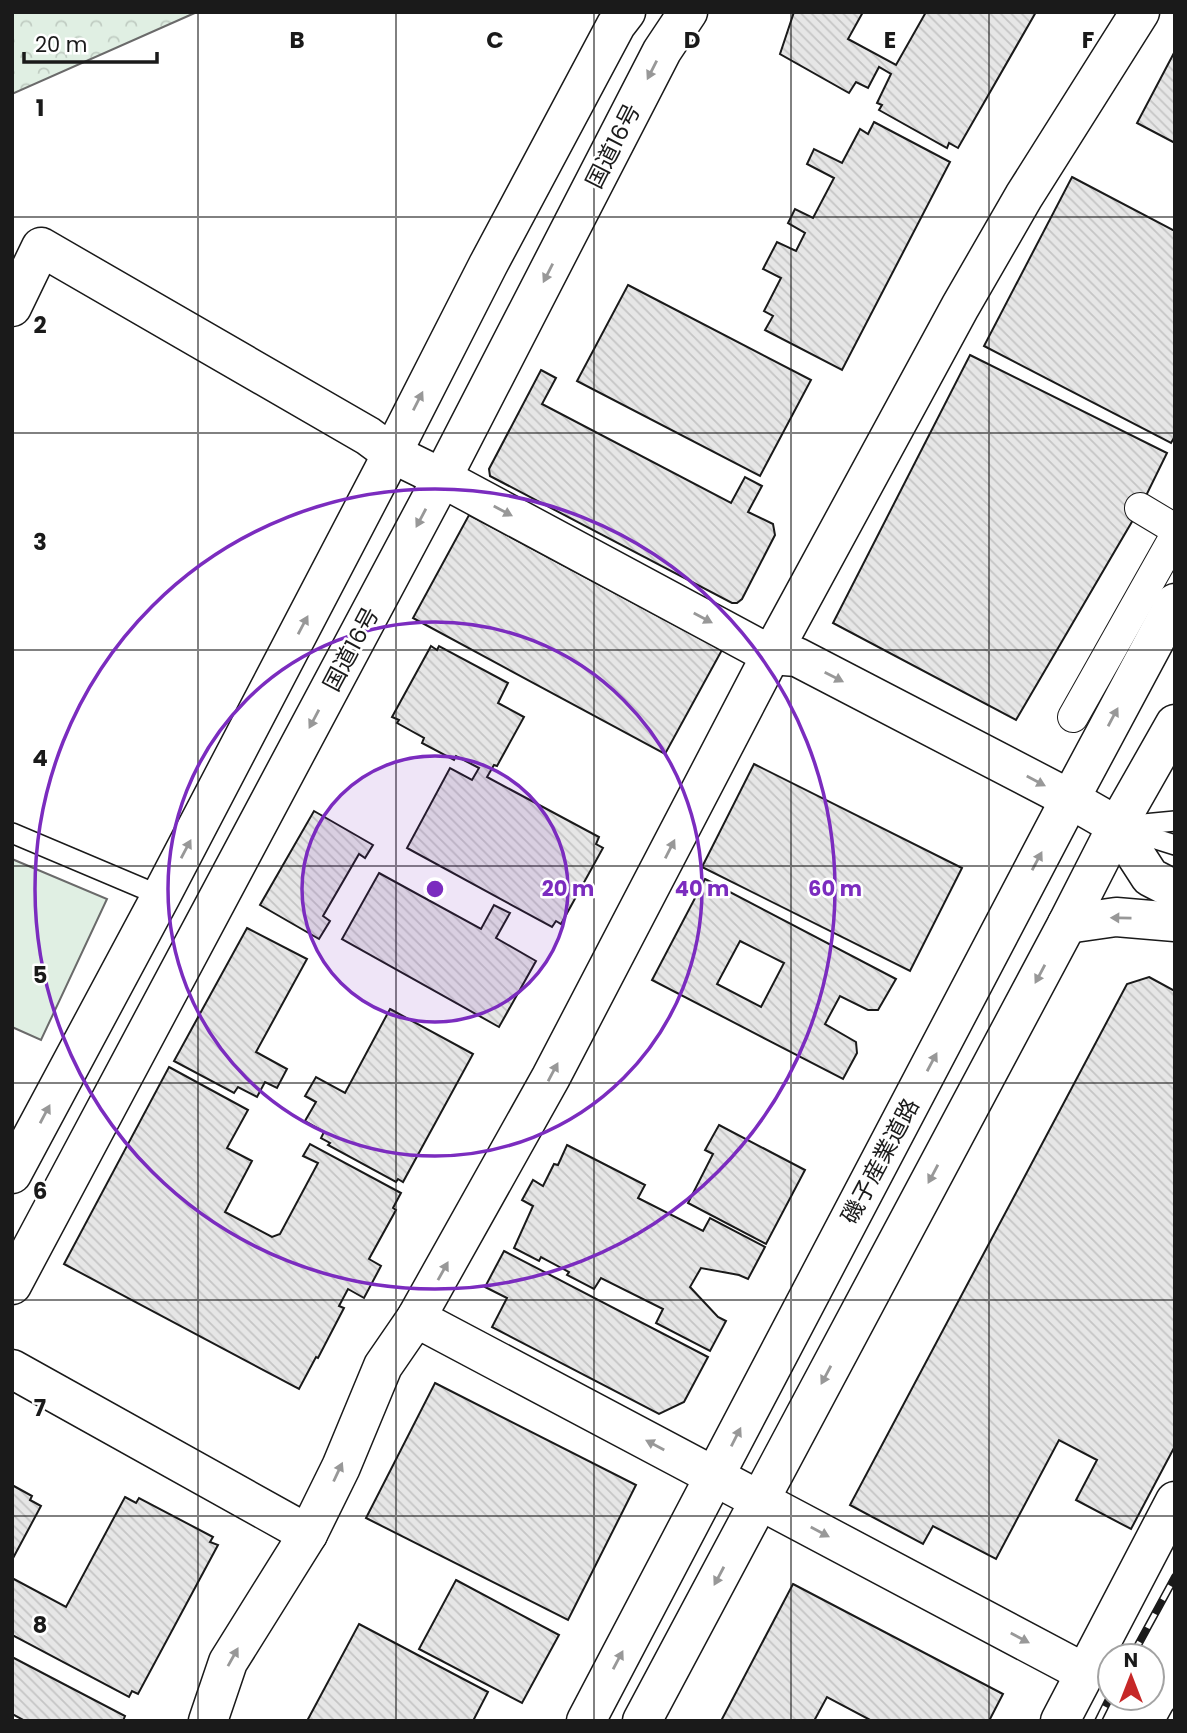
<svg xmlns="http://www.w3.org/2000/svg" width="1187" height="1733" font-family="Poppins,'Noto Sans JP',sans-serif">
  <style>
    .forest { fill: url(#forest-crowns); stroke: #6a6a6a; stroke-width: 2 }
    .park { fill: #e0efe3; stroke: #6a6a6a; stroke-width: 2 }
    .building { fill: url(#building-back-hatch); stroke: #1a1a1a; stroke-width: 2; fill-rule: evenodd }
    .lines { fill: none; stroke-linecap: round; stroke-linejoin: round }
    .service-casing { stroke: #1a1a1a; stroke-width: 22 }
    .pedestrian-casing { stroke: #1a1a1a; stroke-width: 32 }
    .minor-casing { stroke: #1a1a1a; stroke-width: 41 }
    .tertiary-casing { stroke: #1a1a1a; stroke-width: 41 }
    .trunk-casing { stroke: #1a1a1a; stroke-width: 41 }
    .service { stroke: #fff; stroke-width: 19 }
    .pedestrian { stroke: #fff; stroke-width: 30 }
    .minor { stroke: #fff; stroke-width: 38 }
    .tertiary { stroke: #fff; stroke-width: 38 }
    .trunk { stroke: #fff; stroke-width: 38 }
    .rail-casing { stroke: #1a1a1a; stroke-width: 8 }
    .rail { stroke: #fff; stroke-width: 5; stroke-dasharray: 16; stroke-linecap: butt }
    .oneway { fill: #989898 }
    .grid { fill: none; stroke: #1a1a1a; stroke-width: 2; stroke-opacity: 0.55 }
    .ring { fill: none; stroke: #7b2cbf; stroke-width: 3.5 }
    .labels { text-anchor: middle; stroke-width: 5; stroke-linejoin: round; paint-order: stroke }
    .street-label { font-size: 23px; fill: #1a1a1a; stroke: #fff }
    .grid-label { font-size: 23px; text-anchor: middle; font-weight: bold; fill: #1a1a1a; stroke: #fff; stroke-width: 5; stroke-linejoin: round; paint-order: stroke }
    .centre { fill: #7b2cbf; stroke: #fff; stroke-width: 3.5 }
    .ring-label { font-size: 21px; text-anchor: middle; font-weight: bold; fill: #7b2cbf; stroke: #fff; stroke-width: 5; stroke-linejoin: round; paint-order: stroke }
  </style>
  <defs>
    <pattern id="forest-crowns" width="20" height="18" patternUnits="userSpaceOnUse" patternTransform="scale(1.75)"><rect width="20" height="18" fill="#e0efe3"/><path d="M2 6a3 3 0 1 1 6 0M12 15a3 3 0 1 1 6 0" fill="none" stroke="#c0ccc2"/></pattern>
    <pattern id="building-back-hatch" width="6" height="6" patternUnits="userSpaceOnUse" patternTransform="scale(1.75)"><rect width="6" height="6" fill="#e6e6e6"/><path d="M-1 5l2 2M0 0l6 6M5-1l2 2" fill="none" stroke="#c5c5c5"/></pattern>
  </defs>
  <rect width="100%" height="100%" fill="#fff"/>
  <polygon class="forest" points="12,12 197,12 12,94"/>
  <polygon class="park" points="12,859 107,899 41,1040 12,1027"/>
  <g class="building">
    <polygon points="794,12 863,12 848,39 896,65 926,12 1036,12 958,148 949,143 947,148 879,110 882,105 877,103 891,74 879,67 868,88 856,82 849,93 780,54"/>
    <polygon points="1175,51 1175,143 1137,123"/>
    <polygon points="874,122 950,162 842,370 765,330 773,316 764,311 781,278 763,269 777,242 796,251 805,233 788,223 795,209 813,218 834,178 807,164 814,149 842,163 860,129 868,134"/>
    <polygon points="1072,177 1175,231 1175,436 1171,443 984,346"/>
    <polygon points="628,285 811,380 760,476 577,381"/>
    <polygon points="970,355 1167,453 1140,508 1016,720 833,623"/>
    <polygon points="541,370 556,378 542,404 731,503 745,477 762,486 748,512 773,524 775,535 742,599 737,603 732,603 490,476 489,469"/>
    <polygon points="469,515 722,650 665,754 413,618"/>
    <polygon points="431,646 437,650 439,646 508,683 498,703 524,717 497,766 494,765 487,777 599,837 596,844 603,848 561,924 556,921 552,927 407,848 450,768 472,780 479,768 456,756 454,760 422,743 424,738 397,723 399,720 392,717"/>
    <polygon points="754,764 962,868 910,971 702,867"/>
    <polygon points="314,811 373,845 365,858 359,854 323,916 330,921 319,939 260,905"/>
    <polygon points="379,873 481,929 494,905 510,913 496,938 536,961 499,1027 342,939"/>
    <path d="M 705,879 L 896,979 L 878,1010 L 868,1010 L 840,996 L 825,1024 L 856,1042 L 857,1053 L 843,1079 L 652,980 ZM 740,941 L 784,963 L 761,1007 L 717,984 Z"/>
    <polygon points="247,928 307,959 256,1052 287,1069 277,1088 265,1082 257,1097 238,1087 234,1093 174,1061"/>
    <polygon points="1149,977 1175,991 1175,1446 1131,1529 1076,1500 1097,1460 1059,1440 996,1559 933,1526 923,1544 850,1505 1127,984"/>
    <polygon points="390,1009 473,1054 403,1182 398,1179 396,1182 328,1145 330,1143 321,1138 324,1132 305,1121 316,1102 305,1096 316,1077 345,1093"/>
    <polygon points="169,1067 248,1110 227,1148 252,1161 225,1212 272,1237 280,1234 318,1163 303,1156 310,1144 401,1193 393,1208 396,1210 369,1259 381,1266 364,1298 348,1289 339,1306 344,1308 318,1358 316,1357 299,1389 64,1264"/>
    <polygon points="719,1125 805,1170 766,1244 688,1203 713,1154 705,1150"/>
    <polygon points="567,1145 645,1185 638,1198 703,1231 710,1218 765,1247 748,1279 739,1275 701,1268 690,1287 718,1317 726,1321 710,1351 656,1323 663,1309 601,1278 594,1289 567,1275 569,1272 541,1257 539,1261 514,1248 533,1206 522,1200 533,1180 543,1186 554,1164 558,1165"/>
    <polygon points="504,1251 708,1357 684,1402 659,1414 492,1327 507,1298 485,1287"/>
    <polygon points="435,1383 636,1485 568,1620 366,1518"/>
    <polygon points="12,1485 32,1496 30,1500 41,1506 12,1560"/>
    <polygon points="125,1497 136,1503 139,1498 213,1537 210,1542 218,1545 138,1694 132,1691 129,1697 12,1635 12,1578 66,1607"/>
    <polygon points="456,1580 559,1635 522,1703 419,1649"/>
    <polygon points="793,1584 1003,1694 989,1721 872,1721 827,1697 814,1721 721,1721"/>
    <polygon points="359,1624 488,1692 473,1721 307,1721"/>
    <polygon points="12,1657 125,1716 123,1721 25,1721 12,1714"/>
  </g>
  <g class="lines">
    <g class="service-casing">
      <g id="service">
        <polyline points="1123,826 1175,821"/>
        <polyline points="1124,829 1175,845"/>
        <polyline points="12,833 161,896"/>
      </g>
    </g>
    <g class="pedestrian-casing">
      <g id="pedestrian">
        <polyline points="1140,508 1175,529"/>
        <polyline points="1073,717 1175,536"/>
      </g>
    </g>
    <g class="minor-casing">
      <g id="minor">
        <polyline points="12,307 41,247 368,436 391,453 442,478 771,655 797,657 1070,799 1117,826 1150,877 1175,890"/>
        <polyline points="1067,924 1116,917 1175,922"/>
        <polyline points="416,1318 1085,1673"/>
        <polyline points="12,1369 308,1534"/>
        <polyline points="208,1721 228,1662 308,1534 341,1467 383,1366 416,1318 551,1077 771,655 960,307 1024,196 1140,12"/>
        <polyline points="1060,1721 1175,1501"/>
      </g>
    </g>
    <g class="tertiary-casing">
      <g id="tertiary">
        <polyline points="586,1721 1070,799 1175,603"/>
        <polyline points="642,1721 1067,924 1117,826 1175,724"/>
      </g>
    </g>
    <g class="trunk-casing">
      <g id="trunk">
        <polyline points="12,1174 161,896 382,473 488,265 616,25 626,12"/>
        <polyline points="12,1285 442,478 662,51 688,12"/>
      </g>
    </g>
    <use href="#service" class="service"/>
    <use href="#pedestrian" class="pedestrian"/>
    <use href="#minor" class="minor"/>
    <use href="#tertiary" class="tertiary"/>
    <use href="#trunk" class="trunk"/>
    <g class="rail-casing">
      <g id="rail">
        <polyline points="1132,1656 1175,1577"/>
        <polyline points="1098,1721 1110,1697"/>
        <polyline points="1170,1721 1175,1712"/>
      </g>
    </g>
    <use href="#rail" class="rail"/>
  </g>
  <defs><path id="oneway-solid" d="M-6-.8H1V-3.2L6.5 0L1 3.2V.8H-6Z" transform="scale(1.75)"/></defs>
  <g class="oneway">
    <use href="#oneway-solid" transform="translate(652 70) rotate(117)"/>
    <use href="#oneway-solid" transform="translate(548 273) rotate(117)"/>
    <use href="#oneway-solid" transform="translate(418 401) rotate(-63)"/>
    <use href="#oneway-solid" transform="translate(503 511) rotate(28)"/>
    <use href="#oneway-solid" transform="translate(421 518) rotate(118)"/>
    <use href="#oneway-solid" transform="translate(703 618) rotate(28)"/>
    <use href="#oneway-solid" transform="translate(303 625) rotate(-62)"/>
    <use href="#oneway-solid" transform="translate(834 677) rotate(27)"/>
    <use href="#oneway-solid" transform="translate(1113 717) rotate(-62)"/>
    <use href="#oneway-solid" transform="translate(314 719) rotate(118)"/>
    <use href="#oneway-solid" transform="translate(1036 781) rotate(28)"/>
    <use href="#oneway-solid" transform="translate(186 849) rotate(-62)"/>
    <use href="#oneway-solid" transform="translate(670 849) rotate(-63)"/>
    <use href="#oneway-solid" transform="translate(1037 861) rotate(-62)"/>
    <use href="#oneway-solid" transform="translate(1121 918) rotate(-179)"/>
    <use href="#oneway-solid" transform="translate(1040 974) rotate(118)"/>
    <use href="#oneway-solid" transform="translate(932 1062) rotate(-62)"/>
    <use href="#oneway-solid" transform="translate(553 1072) rotate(-62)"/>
    <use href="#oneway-solid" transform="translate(45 1114) rotate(-62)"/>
    <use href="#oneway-solid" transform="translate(933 1174) rotate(118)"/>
    <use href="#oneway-solid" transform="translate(443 1271) rotate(-61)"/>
    <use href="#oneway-solid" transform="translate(826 1375) rotate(118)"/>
    <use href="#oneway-solid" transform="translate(736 1437) rotate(-63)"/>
    <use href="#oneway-solid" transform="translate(655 1445) rotate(-152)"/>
    <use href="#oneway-solid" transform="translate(338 1472) rotate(-65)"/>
    <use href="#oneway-solid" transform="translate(820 1532) rotate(28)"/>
    <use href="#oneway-solid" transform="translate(719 1576) rotate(118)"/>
    <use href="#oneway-solid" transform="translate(1020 1638) rotate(28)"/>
    <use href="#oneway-solid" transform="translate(233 1657) rotate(-61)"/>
    <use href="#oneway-solid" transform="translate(618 1660) rotate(-62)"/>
  </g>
  <path class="grid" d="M 198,12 L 198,1721M 396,12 L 396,1721M 594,12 L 594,1721M 791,12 L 791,1721M 989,12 L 989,1721M 12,217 L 1175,217M 12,433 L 1175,433M 12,650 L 1175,650M 12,866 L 1175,866M 12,1083 L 1175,1083M 12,1300 L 1175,1300M 12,1516 L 1175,1516"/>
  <circle cx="435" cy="889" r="133" fill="#7b2cbf" fill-opacity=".12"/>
  <g class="ring">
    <circle cx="435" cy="889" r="133"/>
    <circle cx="435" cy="889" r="267"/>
    <circle cx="435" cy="889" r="400"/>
  </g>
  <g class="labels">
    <g class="street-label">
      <text transform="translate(613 146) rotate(-63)" y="8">国道16号</text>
      <text transform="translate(351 649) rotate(-62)" y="8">国道16号</text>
      <text transform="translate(880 1161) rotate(-62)" y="8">磯子産業道路</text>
    </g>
  </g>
  <g class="grid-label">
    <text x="297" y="48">B</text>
    <text x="495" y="48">C</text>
    <text x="692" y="48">D</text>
    <text x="890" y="48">E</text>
    <text x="1088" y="48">F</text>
    <text x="40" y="116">1</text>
    <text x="40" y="333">2</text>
    <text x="40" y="550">3</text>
    <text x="40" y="766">4</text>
    <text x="40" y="983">5</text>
    <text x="40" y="1199">6</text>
    <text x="40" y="1416">7</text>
    <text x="40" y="1633">8</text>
  </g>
  <circle cx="435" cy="889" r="10" class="centre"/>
  <g class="ring-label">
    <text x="568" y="896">20 m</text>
    <text x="702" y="896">40 m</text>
    <text x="835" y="896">60 m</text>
  </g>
  <rect width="1187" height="1733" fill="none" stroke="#1a1a1a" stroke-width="28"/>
  <g transform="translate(1131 1677)"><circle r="33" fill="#ffffff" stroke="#a3a3a3" stroke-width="2"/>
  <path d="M0-5L12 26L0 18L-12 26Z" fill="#c62828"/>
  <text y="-10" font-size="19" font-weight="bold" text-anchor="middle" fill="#1a1a1a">N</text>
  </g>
  <path d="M24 52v10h133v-10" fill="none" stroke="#1a1a1a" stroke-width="3.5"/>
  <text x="35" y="52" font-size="21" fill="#1a1a1a" stroke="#ffffff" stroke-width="5" paint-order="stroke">20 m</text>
</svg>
